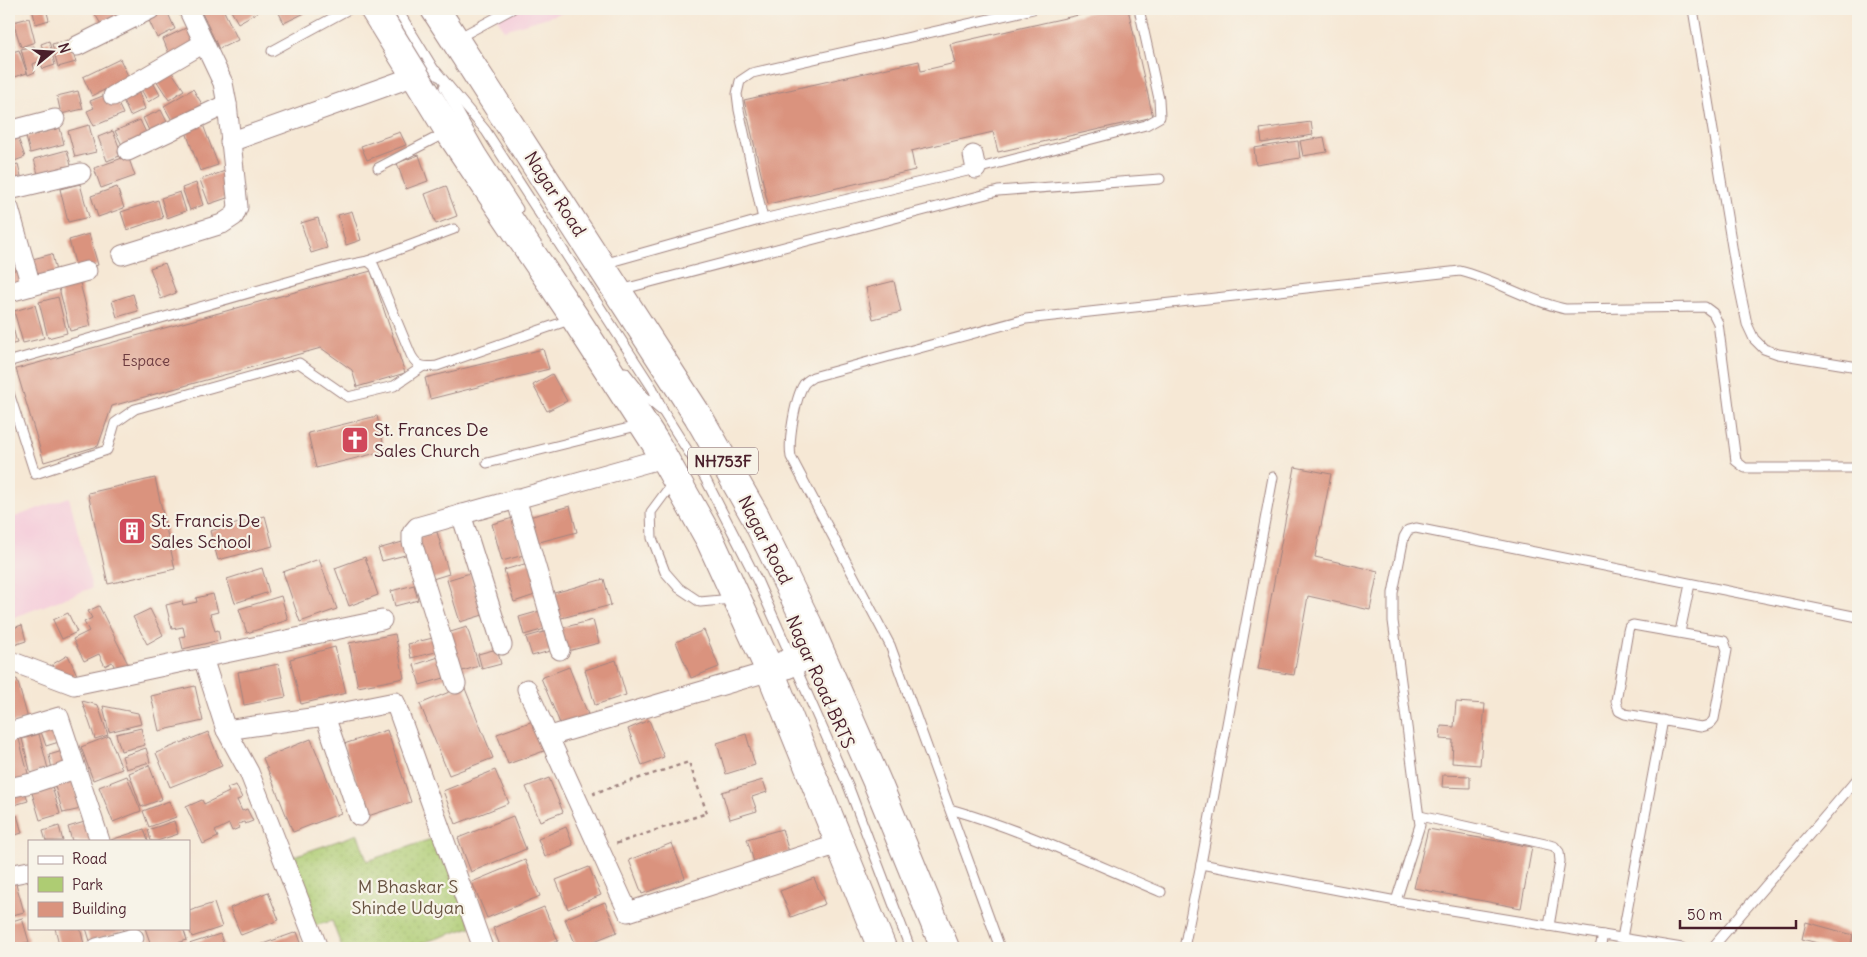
<svg xmlns="http://www.w3.org/2000/svg" width="1867" height="957" font-family="Delius,sans-serif">
  <style>
    .built { fill: #f5cfdb }
    .green { fill: url(#green-dots); stroke: #7c764f }
    .building { fill: #da937e }
    .lines { fill: none; stroke-linecap: round; stroke-linejoin: round }
    .lane-casing { stroke: #a08480; stroke-width: 11 }
    .street-casing { stroke: #a08480; stroke-width: 21 }
    .highway-casing { stroke: #a08480; stroke-width: 30 }
    .path { stroke: #a08480; stroke-width: 2.5; stroke-dasharray: 4 4; stroke-linecap: butt }
    .lane { stroke: #fff; stroke-width: 9 }
    .street { stroke: #fff; stroke-width: 19 }
    .highway { stroke: #fff; stroke-width: 28 }
    .labels { text-anchor: middle; stroke-width: 4.5; stroke-linejoin: round; paint-order: stroke }
    .number-label { font-size: 15px; fill: #6e3c40 }
    .shield { fill: #f7f3e8; stroke: #7e5f64; stroke-width: 1 }
    .shield-label { font-size: 16px; font-weight: bold; fill: #4a1f2b }
    .street-label { font-size: 18px; fill: #4a1f2b; stroke: #f7f3e8 }
    .poi-label { font-size: 18px; fill: #4a1f2b; stroke: #f7f3e8; text-anchor: start }
    .park-label { font-size: 18px; fill: #685341; stroke: #f7f3e8 }
  </style>
  <defs>
    <pattern id="green-dots" width="8" height="8" patternUnits="userSpaceOnUse" patternTransform="scale(1.25)"><rect width="8" height="8" fill="#aecc73"/><path d="M2 2h.1M6 6h.1" fill="none" stroke="#97af64" stroke-width="1.8" stroke-linecap="round"/></pattern>
  </defs>
  <rect width="100%" height="100%" fill="#f7f3e8"/>
  <filter id="ink" filterUnits="userSpaceOnUse"><feTurbulence type="fractalNoise" baseFrequency=".02" numOctaves="2"/><feDisplacementMap in="SourceGraphic" scale="10" xChannelSelector="R" yChannelSelector="G"/><feConvolveMatrix kernelMatrix="1 2 1 2 8 2 1 2 1" color-interpolation-filters="sRGB"/></filter>
  <filter id="wash" filterUnits="userSpaceOnUse"><feTurbulence type="fractalNoise" baseFrequency=".0096" numOctaves="4" result="noise"/><feDisplacementMap in="SourceGraphic" scale="20" xChannelSelector="R" yChannelSelector="G"/><feGaussianBlur stdDeviation="1.12" result="paint"/><feColorMatrix in="noise" values="0 0 0 0 0 0 0 0 0 0 0 0 0 0 0 0 0 1.4 0 .05"/><feComposite in="paint" operator="in"/></filter>
  <g filter="url(#wash)">
    <rect width="100%" height="100%" fill="#f6e8d5"/>
    <g class="built">
      <polygon points="491,9 575,9 504,30"/>
      <polygon points="69,497 92,588 9,619 9,519"/>
    </g>
    <polygon class="green" points="358,834 367,861 440,836 471,927 407,948 342,948 332,921 314,926 291,857"/>
    <g id="blocks">
      <g class="building">
        <polygon points="32,9 46,9 49,20 36,24"/>
        <polygon points="92,9 124,9 127,13 102,26"/>
        <polygon points="161,9 166,9 175,29 157,38 147,16"/>
        <polygon points="200,9 223,9 238,40 219,49"/>
        <polygon points="230,9 263,9 238,23"/>
        <polygon points="277,9 313,9 284,23"/>
        <polygon points="1105,9 1128,9 1153,117 998,152 993,132 911,151 915,170 768,204 744,100 919,61 921,71 955,63 950,44"/>
        <polygon points="29,18 35,42 21,47 13,22"/>
        <polygon points="9,27 14,47 9,48"/>
        <polygon points="188,27 196,44 170,56 163,39"/>
        <polygon points="68,40 76,62 58,67 52,44"/>
        <polygon points="49,41 55,65 43,69 40,61 33,64 35,72 28,75 21,49 34,46 37,54 44,52 41,44"/>
        <polygon points="19,50 27,73 12,78 9,67 9,53"/>
        <polygon points="120,59 129,78 92,96 83,77"/>
        <polygon points="171,71 184,90 169,100 156,80"/>
        <polygon points="150,77 160,95 148,102 138,84"/>
        <polygon points="193,89 205,109 175,126 164,106"/>
        <polygon points="78,91 83,109 61,114 57,96"/>
        <polygon points="139,93 145,109 130,116 123,100"/>
        <polygon points="105,95 116,99 123,114 94,126 87,111 94,108 90,101"/>
        <polygon points="161,110 170,128 152,137 143,118"/>
        <polygon points="140,120 148,137 124,149 115,131"/>
        <polygon points="202,122 218,165 200,171 185,129"/>
        <polygon points="1311,122 1313,135 1262,143 1260,129"/>
        <polygon points="89,125 96,152 75,157 68,131"/>
        <polygon points="60,128 64,144 30,153 26,137"/>
        <polygon points="113,131 122,155 107,161 98,137"/>
        <polygon points="400,132 406,145 367,160 361,146"/>
        <polygon points="17,135 25,157 9,163 9,137"/>
        <polygon points="1324,137 1327,152 1303,156 1300,141"/>
        <polygon points="1298,141 1300,158 1256,165 1254,148"/>
        <polygon points="67,150 72,169 39,178 34,159"/>
        <polygon points="419,155 428,181 406,189 397,163"/>
        <polygon points="128,156 135,176 101,188 94,168"/>
        <polygon points="18,164 22,180 9,184 9,166"/>
        <polygon points="225,171 233,196 209,204 200,180"/>
        <polygon points="196,183 203,205 190,210 182,188"/>
        <polygon points="80,184 89,217 68,222 60,189"/>
        <polygon points="446,186 457,216 436,224 425,194"/>
        <polygon points="117,187 124,208 98,217 91,196"/>
        <polygon points="180,192 186,211 167,218 161,198"/>
        <polygon points="158,200 163,218 127,230 121,212"/>
        <polygon points="352,211 361,240 346,245 338,215"/>
        <polygon points="318,218 327,248 311,253 301,223"/>
        <polygon points="89,234 98,265 77,271 69,240"/>
        <polygon points="17,243 23,262 9,266 9,246"/>
        <polygon points="52,254 57,276 35,282 29,260"/>
        <polygon points="165,263 176,293 161,299 150,268"/>
        <polygon points="23,267 29,286 9,284 9,272"/>
        <polygon points="371,271 405,373 357,387 352,370 321,348 112,406 98,446 44,462 16,369"/>
        <polygon points="894,281 901,312 873,319 866,288"/>
        <polygon points="80,283 91,326 70,331 59,288"/>
        <polygon points="133,294 138,311 117,317 112,301"/>
        <polygon points="58,297 67,333 48,338 39,302"/>
        <polygon points="35,305 44,338 23,343 14,311"/>
        <polygon points="12,324 17,343 9,345 9,325"/>
        <polygon points="543,349 549,369 430,399 425,378"/>
        <polygon points="552,374 567,401 547,411 533,385"/>
        <polygon points="377,416 385,451 316,468 308,433"/>
        <polygon points="1295,467 1331,474 1315,557 1378,571 1370,610 1308,596 1294,675 1258,669"/>
        <polygon points="155,478 175,569 108,584 88,493"/>
        <polygon points="570,506 577,532 532,544 525,518"/>
        <polygon points="265,516 273,546 218,560 210,531"/>
        <polygon points="513,518 524,555 502,561 492,524"/>
        <polygon points="437,532 449,574 426,581 414,538"/>
        <polygon points="406,541 409,554 382,561 378,549"/>
        <polygon points="365,557 378,595 349,606 335,568"/>
        <polygon points="319,559 337,609 300,622 283,572"/>
        <polygon points="531,562 541,593 514,602 504,570"/>
        <polygon points="262,568 269,592 235,603 227,579"/>
        <polygon points="470,573 483,615 460,622 447,580"/>
        <polygon points="604,579 611,605 554,620 547,595"/>
        <polygon points="414,585 418,600 395,606 391,591"/>
        <polygon points="213,594 218,612 210,614 215,631 218,630 220,640 183,649 180,637 185,636 183,627 172,629 166,605 182,601 183,605 197,602 196,598"/>
        <polygon points="281,596 288,620 247,633 239,609"/>
        <polygon points="99,606 129,666 117,672 112,662 105,666 99,654 84,661 73,639 89,631 84,622 92,618 88,611"/>
        <polygon points="150,609 163,635 147,644 133,617"/>
        <polygon points="547,609 552,627 524,635 519,617"/>
        <polygon points="68,613 77,632 62,639 53,620"/>
        <polygon points="593,620 599,643 564,652 558,629"/>
        <polygon points="22,625 26,641 14,645 10,629"/>
        <polygon points="467,627 479,666 456,673 444,634"/>
        <polygon points="551,630 557,649 532,656 526,637"/>
        <polygon points="704,630 719,667 691,678 676,642"/>
        <polygon points="395,634 404,678 358,687 349,643"/>
        <polygon points="437,637 440,651 411,658 408,644"/>
        <polygon points="335,647 346,693 301,704 290,659"/>
        <polygon points="497,649 501,664 482,669 478,654"/>
        <polygon points="68,655 77,675 70,678 55,672 53,664"/>
        <polygon points="445,655 451,676 420,685 414,665"/>
        <polygon points="616,660 626,695 595,705 585,670"/>
        <polygon points="279,664 286,697 244,705 238,672"/>
        <polygon points="569,667 589,717 562,728 541,678"/>
        <polygon points="17,679 28,719 9,724 9,681"/>
        <polygon points="195,686 203,721 159,731 151,696"/>
        <polygon points="464,686 493,758 449,775 420,704"/>
        <polygon points="82,701 98,705 108,735 95,739"/>
        <polygon points="1456,702 1485,704 1480,765 1452,763 1453,740 1440,739 1441,726 1454,727"/>
        <polygon points="103,706 138,713 141,724 109,732"/>
        <polygon points="649,720 664,757 642,765 628,729"/>
        <polygon points="533,721 544,751 508,764 497,734"/>
        <polygon points="57,724 62,741 46,746 40,729"/>
        <polygon points="141,728 145,745 121,751 116,734"/>
        <polygon points="387,730 411,802 368,816 344,744"/>
        <polygon points="208,732 222,766 170,787 156,753"/>
        <polygon points="39,734 48,769 31,774 22,739"/>
        <polygon points="746,734 755,765 726,774 717,743"/>
        <polygon points="109,736 122,769 93,780 81,747"/>
        <polygon points="19,739 30,781 9,782 9,742"/>
        <polygon points="311,739 341,813 293,832 263,758"/>
        <polygon points="146,748 150,762 126,769 122,756"/>
        <polygon points="66,750 70,764 52,769 49,755"/>
        <polygon points="149,765 162,799 141,807 129,773"/>
        <polygon points="495,770 509,803 456,824 443,791"/>
        <polygon points="71,774 81,809 63,813 53,780"/>
        <polygon points="1443,775 1470,776 1470,788 1442,787"/>
        <polygon points="127,776 141,811 113,822 99,787"/>
        <polygon points="549,778 563,812 540,821 526,787"/>
        <polygon points="50,780 60,814 40,820 30,786"/>
        <polygon points="763,780 767,792 752,797 757,811 730,819 722,792"/>
        <polygon points="236,785 242,798 237,800 242,811 247,809 253,821 245,824 244,822 238,824 239,828 232,831 229,824 215,831 218,837 203,844 186,807 202,800 204,804 229,792 227,788"/>
        <polygon points="24,788 28,801 11,806 9,791"/>
        <polygon points="169,801 176,817 149,827 143,811"/>
        <polygon points="17,815 22,833 9,837 9,817"/>
        <polygon points="513,816 526,849 471,872 458,838"/>
        <polygon points="88,821 94,841 72,841 68,827"/>
        <polygon points="174,821 178,834 157,841 151,841 148,830"/>
        <polygon points="59,826 63,841 46,841 43,831"/>
        <polygon points="566,827 573,845 545,857 538,839"/>
        <polygon points="144,829 148,841 111,841 111,840"/>
        <polygon points="782,829 789,852 754,862 747,839"/>
        <polygon points="1428,829 1532,847 1521,908 1414,888"/>
        <polygon points="672,843 685,878 642,894 629,860"/>
        <polygon points="525,860 540,896 487,918 472,882"/>
        <polygon points="589,867 601,895 568,909 556,880"/>
        <polygon points="814,878 825,904 791,917 780,891"/>
        <polygon points="15,880 24,912 9,916 9,881"/>
        <polygon points="268,892 279,920 241,935 230,908"/>
        <polygon points="605,902 617,932 577,948 565,919"/>
        <polygon points="214,903 222,927 192,937 189,928 189,911"/>
        <polygon points="544,907 558,941 540,948 501,948 493,928"/>
        <polygon points="22,918 29,942 9,947 9,922"/>
        <polygon points="1806,922 1853,935 1850,948 1837,948 1802,939"/>
        <polygon points="55,928 80,928 84,944 60,948"/>
        <polygon points="86,928 123,928 124,931 90,941"/>
        <polygon points="145,928 183,928 187,940 162,948 152,948"/>
        <polygon points="297,932 303,948 251,948"/>
        <polygon points="220,934 225,948 190,948 189,944"/>
      </g>
    </g>
  </g>
  <g filter="url(#ink)">
    <use href="#blocks" fill-opacity="0" stroke="#a08480" stroke-width="1"/>
    <g class="lines">
      <g class="lane-casing">
        <g id="lane">
          <polyline points="397,9 438,76"/>
          <polyline points="1693,9 1736,271 1747,324 1754,339 1764,349 1778,354 1858,367"/>
          <polyline points="458,38 512,9"/>
          <polyline points="272,51 349,9"/>
          <polyline points="436,71 486,131 653,389 664,413 705,478 757,580 849,788 910,948"/>
          <polyline points="444,87 481,152 518,209"/>
          <polyline points="378,168 447,132"/>
          <polyline points="763,219 739,110 737,94 740,81 752,73 1033,9"/>
          <polyline points="368,261 454,229"/>
          <polyline points="603,264 763,219 976,169 1146,125 1160,117 1159,99 1139,9"/>
          <polyline points="620,290 998,191 1160,179"/>
          <path d="M 9,365 L 11,361 L 343,266 L 368,261 L 374,266 L 411,355 C 418,368 424,367 437,366 L 572,319"/>
          <polyline points="625,372 644,396 662,411"/>
          <polyline points="9,393 35,474 107,450 115,423 135,409 299,363 348,397 394,386 422,367"/>
          <polyline points="487,463 641,425"/>
          <polyline points="1273,477 1201,864 1396,901"/>
          <polyline points="674,481 651,512 652,538 665,572 679,588 700,602 732,599"/>
          <path d="M 1633,625 L 1724,641 L 1727,650 L 1714,719 C 1711,724 1708,726 1701,727 L 1625,714 L 1619,711 L 1616,701 L 1628,631 L 1629,627 Z"/>
          <polyline points="1680,632 1690,584"/>
          <path d="M 950,809 C 1023,830 1092,863 1161,892"/>
          <polyline points="1420,816 1554,846 1559,852 1560,861 1549,926"/>
          <polyline points="1622,938 1663,720"/>
          <path d="M 1000,948 L 890,645 L 791,457 C 788,441 795,398 804,384 C 806,381 810,379 813,377 L 1026,319 L 1460,271 C 1497,280 1528,301 1565,309 L 1705,307 L 1713,313 L 1718,323 L 1736,461 L 1745,468 L 1858,468"/>
          <polyline points="1184,948 1201,864"/>
          <polyline points="1600,948 1603,935"/>
          <polyline points="1682,948 1396,901 1420,825 1393,621 1393,593 1404,537 1408,530 1416,528 1858,617"/>
          <polyline points="1712,948 1858,778"/>
        </g>
      </g>
      <g class="street-casing">
        <g id="street">
          <polyline points="77,46 151,9"/>
          <polyline points="113,96 204,43"/>
          <polyline points="9,131 55,119"/>
          <polyline points="230,142 415,76"/>
          <polyline points="128,151 227,104"/>
          <polyline points="973,155 976,169"/>
          <polyline points="9,190 81,173"/>
          <polyline points="9,208 31,286"/>
          <polyline points="122,255 222,224 234,216 238,207 227,104 223,83 188,9"/>
          <polyline points="9,292 87,271"/>
          <polyline points="516,498 560,650"/>
          <polyline points="461,514 502,645"/>
          <polyline points="203,658 226,730 249,772 318,948"/>
          <polyline points="13,662 74,685 382,620"/>
          <polyline points="456,684 412,542 412,533 417,527 663,458"/>
          <polyline points="527,689 628,912 839,844"/>
          <polyline points="325,716 359,816"/>
          <polyline points="226,730 325,716 395,702 483,948"/>
          <polyline points="9,732 59,717 100,841"/>
          <polyline points="550,736 770,671"/>
          <polyline points="9,788 36,782 75,769"/>
          <polyline points="9,875 29,871"/>
          <polyline points="97,948 134,938"/>
        </g>
      </g>
      <g class="highway-casing">
        <g id="highway">
          <polyline points="374,9 449,131 575,318 655,442 710,540 770,671 882,948"/>
          <polyline points="435,9 698,416 755,516 810,629 877,782 945,948"/>
          <polyline points="770,671 819,651"/>
        </g>
      </g>
      <polyline class="path" points="595,795 594,793 689,762 707,813 615,844"/>
      <use href="#lane" class="lane"/>
      <use href="#street" class="street"/>
      <use href="#highway" class="highway"/>
    </g>
  </g>
  <defs>
    <g id="church-square" transform="scale(1.4375)"><rect x="-9" y="-9" width="18" height="18" rx="4" fill="#d1495b" stroke="#f7f3e8"/><path d="M-1.2-6h2.4v3.5h3.3v2.4h-3.3V6h-2.4V-.1h-3.3v-2.4h3.3Z" fill="#fff"/></g>
    <g id="building-square" transform="scale(1.4375)"><rect x="-9" y="-9" width="18" height="18" rx="4" fill="#d1495b" stroke="#f7f3e8"/><path d="M-4-6H4V6H1V3H-1V6H-4ZM-2.5-4.3h1.7v1.8h-1.7ZM.8-4.3h1.7v1.8H.8ZM-2.5-1h1.7V.8h-1.7ZM.8-1h1.7V.8H.8Z" fill="#fff"/></g>
  </defs>
  <g fill-rule="evenodd">
    <use href="#church-square" x="355" y="440"/>
    <use href="#building-square" x="132" y="531"/>
  </g>
  <g class="labels">
    <g class="number-label">
      <text x="146" y="366">Espace</text>
    </g>
    <rect class="shield" x="688" y="447.5" width="70" height="27" rx="4"/>
    <g class="shield-label">
      <text x="723" y="467">NH753F</text>
    </g>
    <g class="street-label">
      <text transform="translate(555 194) rotate(57)" y="6">Nagar Road</text>
      <text transform="translate(765 540) rotate(63)" y="6">Nagar Road</text>
      <text transform="translate(820 682) rotate(66)" y="6">Nagar Road BRTS</text>
    </g>
    <g class="poi-label">
      <text x="374" y="436">St. Frances De<tspan x="374" dy="21">Sales Church</tspan></text>
      <text x="151" y="527">St. Francis De<tspan x="151" dy="21">Sales School</tspan></text>
    </g>
    <g class="park-label">
      <text x="408" y="893">M Bhaskar S<tspan x="408" dy="21">Shinde Udyan</tspan></text>
    </g>
  </g>
  <rect width="1867" height="957" fill="none" stroke="#f7f3e8" stroke-width="30"/>
  <rect x="28" y="840" width="162" height="90" fill="#f7f3e8" stroke="#b29e9c"/>
  <rect x="38" y="856" width="25" height="8" fill="#ffffff" stroke="#b29e9c"/>
  <text x="72" y="864" font-size="15" fill="#4a1f2b">Road</text>
  <rect x="38" y="877" width="25" height="15" fill="#aecc73" stroke="#b29e9c"/>
  <text x="72" y="890" font-size="15" fill="#4a1f2b">Park</text>
  <rect x="38" y="902" width="25" height="15" fill="#da937e" stroke="#b29e9c"/>
  <text x="72" y="914" font-size="15" fill="#4a1f2b">Building</text>
  <g transform="translate(52 52) rotate(72)" stroke="#f7f3e8" stroke-width="4" paint-order="stroke">
  <path d="M0-4L9 19L0 12L-9 19Z" fill="#4a1f2b"/>
  <text y="-8" font-size="14" font-weight="bold" text-anchor="middle" fill="#4a1f2b">N</text>
  </g>
  <path d="M1680 920v8h116v-8" fill="none" stroke="#4a1f2b" stroke-width="2.5"/>
  <text x="1687" y="920" font-size="15" fill="#4a1f2b" stroke="#f7f3e8" stroke-width="4" paint-order="stroke">50 m</text>
</svg>
